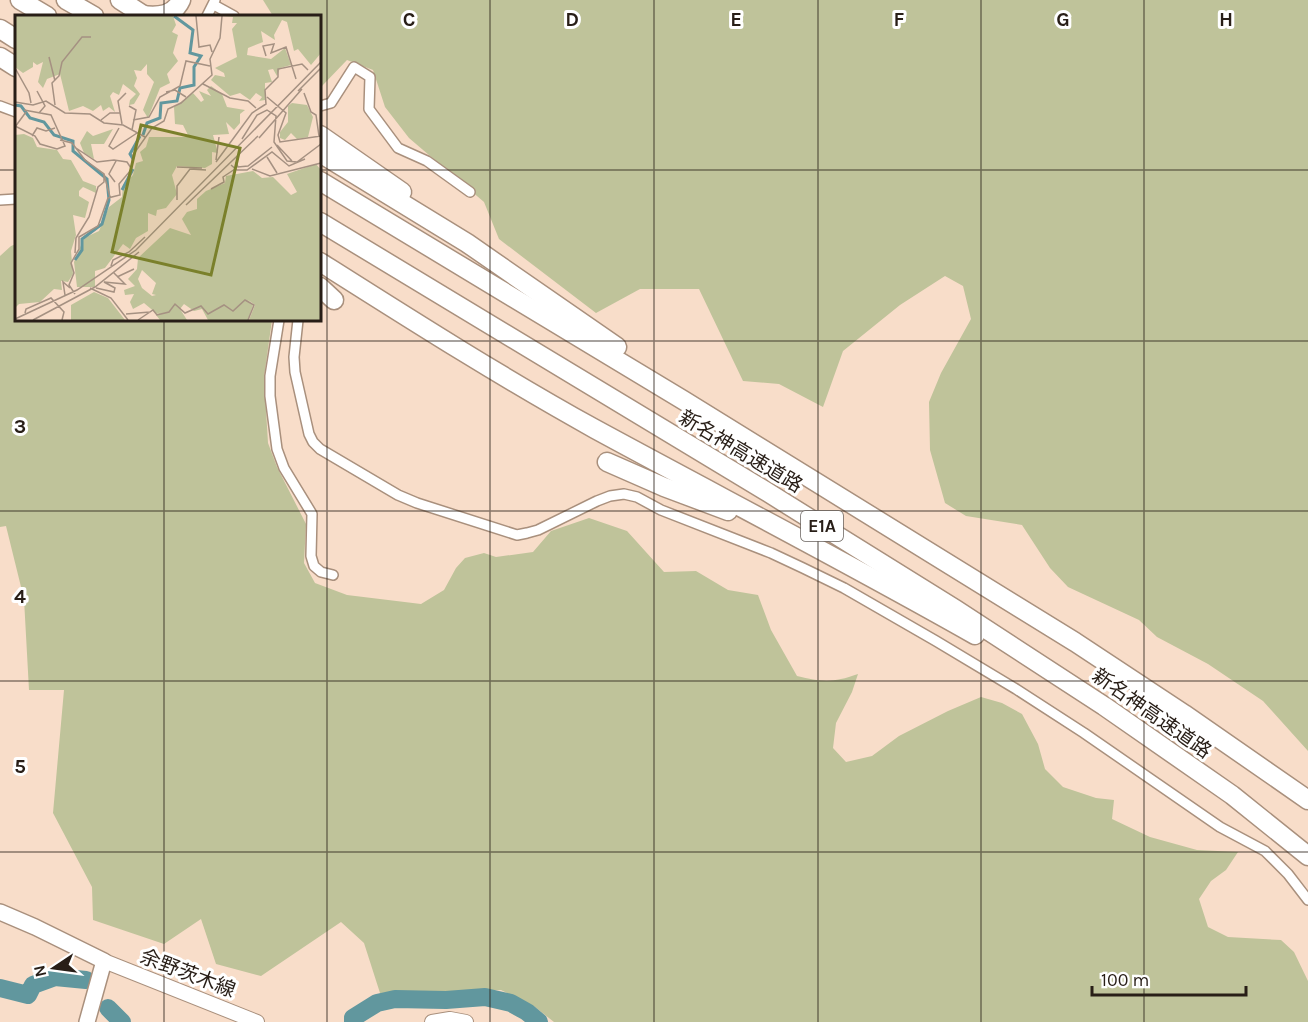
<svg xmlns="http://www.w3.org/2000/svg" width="1308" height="1022" font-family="Karla,'Noto Sans JP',sans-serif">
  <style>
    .green { fill: #bfc39a }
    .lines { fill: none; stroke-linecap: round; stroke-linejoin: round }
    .river { stroke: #61979e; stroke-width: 18 }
    .minor-casing { stroke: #a9907d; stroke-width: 12 }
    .secondary-casing { stroke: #a9907d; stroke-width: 16 }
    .primary-casing { stroke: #a9907d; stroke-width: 18 }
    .motorway-casing { stroke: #a9907d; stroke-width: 21 }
    .minor { stroke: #fff; stroke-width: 9 }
    .secondary { stroke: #fff; stroke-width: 14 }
    .primary { stroke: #fff; stroke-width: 15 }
    .motorway { stroke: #fff; stroke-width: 18 }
    .grid { fill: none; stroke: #281e17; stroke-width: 1.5; stroke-opacity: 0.55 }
    .labels { text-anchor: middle; stroke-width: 6; stroke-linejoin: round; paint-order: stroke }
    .shield { fill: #fff; stroke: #68625d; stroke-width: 1.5 }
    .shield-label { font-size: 18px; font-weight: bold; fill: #281e17 }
    .street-label { font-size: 20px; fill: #281e17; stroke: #fff }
    .inset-river { fill: none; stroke: #61979e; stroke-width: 3 }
    .inset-road { fill: none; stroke: #a59182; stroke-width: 1.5 }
    .view { fill: #7a802b; fill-opacity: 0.15; stroke: #7a802b; stroke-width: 3 }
    .inset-edge { fill: none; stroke: #281e17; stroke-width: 3 }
    .grid-label { font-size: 20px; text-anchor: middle; font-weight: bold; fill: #281e17; stroke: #fff; stroke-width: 6; stroke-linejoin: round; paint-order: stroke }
  </style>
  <rect width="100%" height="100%" fill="#f8ddc9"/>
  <g class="green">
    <polygon points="263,0 1308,0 1308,751 1263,701 1208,664 1157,637 1139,620 1068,587 1050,568 1022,525 966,516 945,503 930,450 929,402 941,373 971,319 963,286 945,276 900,305 843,351 823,407 779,384 743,381 699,289 640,289 596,313 499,239 484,202 409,138 385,107 373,70 347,60 322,86 320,85 320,16 273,16"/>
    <path d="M 16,244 L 16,320 L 272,320 L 264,377 L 268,443 L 277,467 L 306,524 L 304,563 L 315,583 L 347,595 L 421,604 L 444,590 L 456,568 L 465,558 L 484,553 L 496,557 L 533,552 L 551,531 L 589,518 L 627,531 L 664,572 L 696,571 L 728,590 L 758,595 L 771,630 L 797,676 C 822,682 833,683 858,674 L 852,692 L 836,723 L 833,748 L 846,762 L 872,756 L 899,736 L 948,711 L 981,697 L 1002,703 L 1022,714 L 1038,744 L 1045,769 L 1063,787 L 1096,798 L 1114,800 L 1112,819 L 1150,837 L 1197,850 L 1238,852 L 1226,870 L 1211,881 L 1199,899 L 1208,927 L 1228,937 L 1281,940 L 1294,952 L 1308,981 L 1308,1022 L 554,1022 L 535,1007 L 501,990 L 380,993 L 364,943 L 341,922 L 261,976 L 216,964 L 201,919 L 164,944 L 93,920 L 92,887 L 53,813 L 64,690 L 29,690 L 24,599 L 6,526 L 0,527 L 0,256 L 11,246 Z"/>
  </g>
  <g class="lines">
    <g class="river">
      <polyline points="0,988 28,995 33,985 55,977 86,980"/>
      <polyline points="108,1008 122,1022"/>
      <polyline points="353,1022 353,1018 377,1003 395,999 446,1000 485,997 511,1003 527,1012 539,1022"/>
    </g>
    <g class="minor-casing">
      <g id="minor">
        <polyline points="214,5 234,16"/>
        <polyline points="207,16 215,0"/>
        <polyline points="0,106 16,112"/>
        <polyline points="320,106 331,103 354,67 370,77 369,109 398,148 427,161 470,192"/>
        <polyline points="0,200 16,199"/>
        <polyline points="279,320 270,376 270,396 277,449 284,468 312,514 311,556 314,566 321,572 333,575"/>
        <polyline points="298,320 294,357 295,372 309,434 313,442 320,449 398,495 417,503 517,535 527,533 538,530 597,501 610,496 624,494 637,497 661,510 771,553 803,568 844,588 936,641 1016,689 1084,733 1220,827 1265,851 1288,874 1308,900"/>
      </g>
    </g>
    <g class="secondary-casing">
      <g id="secondary">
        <polyline points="104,961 257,1022"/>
        <polyline points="432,1022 450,1019 466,1022"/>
      </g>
    </g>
    <g class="primary-casing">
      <polyline id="primary" points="0,912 35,927 104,961 87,1022"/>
    </g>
    <g class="motorway-casing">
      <g id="motorway">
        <polyline points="20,0 47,16"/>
        <polyline points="66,0 94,16"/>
        <polyline points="120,0 145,16"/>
        <path d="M 142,15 C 158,17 174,16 181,0"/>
        <polyline points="0,29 16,39"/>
        <polyline points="0,57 16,67"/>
        <polyline points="320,135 402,192"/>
        <polyline points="320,153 467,243 617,347"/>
        <polyline points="320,181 683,400 1075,642 1184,714 1308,800"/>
        <polyline points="320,222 764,490 955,609 1104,706 1232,795 1308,856"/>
        <path d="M 320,262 C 410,319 501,377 595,429 C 722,498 850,564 975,635"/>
        <polyline points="320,287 334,300"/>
        <polyline points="607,462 664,487 728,511"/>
      </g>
    </g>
    <use href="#minor" class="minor"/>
    <use href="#secondary" class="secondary"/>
    <use href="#primary" class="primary"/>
    <use href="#motorway" class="motorway"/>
  </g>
  <path class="grid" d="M 164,0 L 164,16M 327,0 L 327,1022M 490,0 L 490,1022M 654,0 L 654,1022M 818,0 L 818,1022M 981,0 L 981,1022M 1144,0 L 1144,1022M 0,170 L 16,170M 320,170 L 1308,170M 164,320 L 164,1022M 0,341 L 1308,341M 0,511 L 1308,511M 0,681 L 1308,681M 0,852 L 1308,852"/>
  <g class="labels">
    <rect class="shield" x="801" y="511" width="42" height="30" rx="4.5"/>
    <g class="shield-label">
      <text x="822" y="532">E1A</text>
    </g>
    <g class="street-label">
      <text transform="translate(741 451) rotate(31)" y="7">新名神高速道路</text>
      <text transform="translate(1152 713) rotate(35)" y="7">新名神高速道路</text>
      <text transform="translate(188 973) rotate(21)" y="7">余野茨木線</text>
    </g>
  </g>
  <g transform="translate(15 15)">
    <rect width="306" height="306" fill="#f8ddc9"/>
    <path d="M 0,1 L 158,1 L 161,10 L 157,17 L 163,20 L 158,38 L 163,46 L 152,59 L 155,68 L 145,73 L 133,103 L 128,95 L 139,67 L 132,59 L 132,49 L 126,56 L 119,55 L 122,63 L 119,71 L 125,79 L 119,89 L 114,90 L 115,85 L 121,79 L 108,69 L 104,80 L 98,77 L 95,81 L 100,97 L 94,92 L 88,96 L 86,90 L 78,96 L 68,91 L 54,96 L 45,59 L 32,64 L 28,73 L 23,67 L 28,47 L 22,50 L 18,47 L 18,52 L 8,58 L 0,52 ZM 208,1 L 306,1 L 306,38 L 296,50 L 283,34 L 279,36 L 272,7 L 267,5 L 259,20 L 260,25 L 246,16 L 248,27 L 233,33 L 232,40 L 256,44 L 270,33 L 276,50 L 265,53 L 262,61 L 258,54 L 253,55 L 257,67 L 250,68 L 250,85 L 244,86 L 247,82 L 241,78 L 235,85 L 225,78 L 215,81 L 196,65 L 200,60 L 210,62 L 209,58 L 200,53 L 222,42 L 217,14 L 222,8 L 217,8 L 218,2 ZM 196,71 L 207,79 L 212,92 L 230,95 L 225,99 L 225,108 L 219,115 L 211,107 L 214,119 L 198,120 L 203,138 L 197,137 L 197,149 L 190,153 L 162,151 L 157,160 L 162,179 L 151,193 L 142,195 L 141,201 L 133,198 L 133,216 L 121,223 L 115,234 L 108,229 L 90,253 L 80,256 L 80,272 L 62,272 L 59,247 L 69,223 L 84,216 L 94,192 L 107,182 L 108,170 L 118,160 L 121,148 L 128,146 L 125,137 L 131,132 L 134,122 L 174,122 L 168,110 L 160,109 L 159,92 L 178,78 L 186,87 L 189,85 L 184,76 L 196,81 L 192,75 ZM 277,88 L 292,90 L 298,102 L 293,122 L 282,124 L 276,118 L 270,125 L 265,123 L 265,117 L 273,107 L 273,91 ZM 98,114 L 89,129 L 76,129 L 79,144 L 69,138 L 65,128 L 72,116 L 78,121 ZM 9,119 L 18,123 L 22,132 L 42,135 L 48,144 L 56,145 L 68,166 L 81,171 L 81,178 L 68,172 L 64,176 L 64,181 L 74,187 L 70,203 L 58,200 L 61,220 L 56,236 L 58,259 L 53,267 L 46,266 L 47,275 L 39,274 L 25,287 L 4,289 L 0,293 L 0,120 ZM 301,149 L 306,155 L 306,305 L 234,305 L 240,290 L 233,285 L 238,290 L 233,305 L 193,305 L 187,294 L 179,296 L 169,289 L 165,294 L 172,305 L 145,305 L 141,300 L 147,296 L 142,299 L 129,288 L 118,294 L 115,287 L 119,279 L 110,280 L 109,275 L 120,271 L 113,264 L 122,254 L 123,243 L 155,213 L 176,220 L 167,204 L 172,197 L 182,194 L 182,184 L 191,176 L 210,168 L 211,161 L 238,156 L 247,163 L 258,162 L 276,180 L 282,177 L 272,159 ZM 127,255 L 141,268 L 137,279 L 141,280 L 137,281 L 127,273 L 123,264 ZM 79,277 L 93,283 L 110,305 L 56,305 L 56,290 Z" fill="#bfc39a" fill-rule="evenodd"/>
    <path class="inset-river" d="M 0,90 L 6,91 L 15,103 L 29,107 L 39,120 L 58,126 L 58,136 L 92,164 L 94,185 L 87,209 L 67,224 L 67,235 L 60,245M 128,120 L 132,108 L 145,103 L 146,88 L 162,86 L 165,73 L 179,70 L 179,52 L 186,41 L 175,38 L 178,15 L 159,1M 118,144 L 115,139 L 125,121M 107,175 L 118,154"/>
    <path class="inset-road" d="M 181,1 L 184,32 L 195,30 L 197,37M 251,41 L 248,31 L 259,29 L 256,38 L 271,32 L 281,64M 34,42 L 40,66M 0,53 L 14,78 L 16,88M 188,69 L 215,83 L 233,86 L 241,93M 22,76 L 30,91 L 24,98M 283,76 L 306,53M 151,77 L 160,75 L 171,82M 289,78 L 296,97 L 301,100 L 304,121M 252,82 L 271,98 L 263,120 L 265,127 L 306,121M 0,87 L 18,90 L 31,86 L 50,98 L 75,99 L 89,108 L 108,110 L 130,122M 40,90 L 37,68 L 44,61 L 47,47 L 67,22 L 76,22M 114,91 L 121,95 L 117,115M 86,105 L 95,98 L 105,98M 118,105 L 134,102 L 145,82 L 165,71 L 171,46 L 195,51M 107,109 L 103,86 L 111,78M 0,111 L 20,121 L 25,129 L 42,134 L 50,131 L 36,100 L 9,95M 0,112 L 11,97M 104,113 L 94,131 L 98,134 L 122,118M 17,121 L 22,113 L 31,116 L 40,113M 244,123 L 287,74M 227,124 L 242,100 L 252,95 L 261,101 L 259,127 L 272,146 L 282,147 L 306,129M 45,125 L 57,128 L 70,145 L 89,159 L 89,167 L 83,172 L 74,202 L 61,223 L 60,238M 262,130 L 277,146M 61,133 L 82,147 L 99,145 L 112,147 L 116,153M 252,142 L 262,158M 201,145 L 204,122M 201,147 L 237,98 L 251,89 L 250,75 L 263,62 L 263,54 L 287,49 L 293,55M 221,147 L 223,152 L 233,151 L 257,132M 216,150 L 222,155 L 232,155 L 257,137 L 274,151 L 290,144M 162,152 L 187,153M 237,154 L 255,161 L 306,148M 89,159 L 95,182M 100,167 L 94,159 L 101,146M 196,174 L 209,167 L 208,162 L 220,154M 162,185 L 162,171 L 175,154 L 191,155M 171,190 L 243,121M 96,251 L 98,245 L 114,237 L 130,222M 102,262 L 119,254M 75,273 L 96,283 L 113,305M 81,273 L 99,277 L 100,273 L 89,267 L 110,269 L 98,257M 60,279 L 54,270 L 59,258 L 56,248 L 64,234 L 64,222 L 83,211 L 93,183 L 105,180 L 104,169 L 116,155 L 118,140 L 137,113 L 149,106 L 153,94 L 166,88 L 197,60 L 195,44 L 205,23 L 207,1M 50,280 L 48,267 L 55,273M 10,298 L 11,294 L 36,283 L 49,297 L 47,305M 111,299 L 135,297M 0,304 L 62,275 L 121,235 L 306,47M 18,305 L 80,272 L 124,237M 123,305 L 138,295 L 142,300 L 154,297 L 160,289 L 170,298 L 186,291 L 193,299 L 209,290 L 218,296 L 230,285 L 239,290 L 233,305"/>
    <path class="view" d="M 126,110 L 225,133 L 196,260 L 97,237 Z"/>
    <rect width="306" height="306" class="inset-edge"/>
  </g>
  <g class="grid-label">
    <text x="409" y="26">C</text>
    <text x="572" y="26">D</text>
    <text x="736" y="26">E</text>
    <text x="899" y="26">F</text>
    <text x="1063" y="26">G</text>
    <text x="1226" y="26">H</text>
    <text x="20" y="433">3</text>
    <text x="20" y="603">4</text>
    <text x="20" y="773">5</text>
  </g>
  <g transform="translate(54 968) rotate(257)" stroke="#ffffff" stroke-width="4.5" paint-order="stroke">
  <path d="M0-4.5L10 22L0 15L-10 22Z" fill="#281e17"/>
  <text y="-9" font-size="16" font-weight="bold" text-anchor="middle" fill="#281e17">N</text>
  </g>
  <path d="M1092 986v9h154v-9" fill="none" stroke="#281e17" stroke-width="3"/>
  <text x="1101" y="986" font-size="18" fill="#281e17" stroke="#ffffff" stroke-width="4.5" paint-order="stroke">100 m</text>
</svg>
